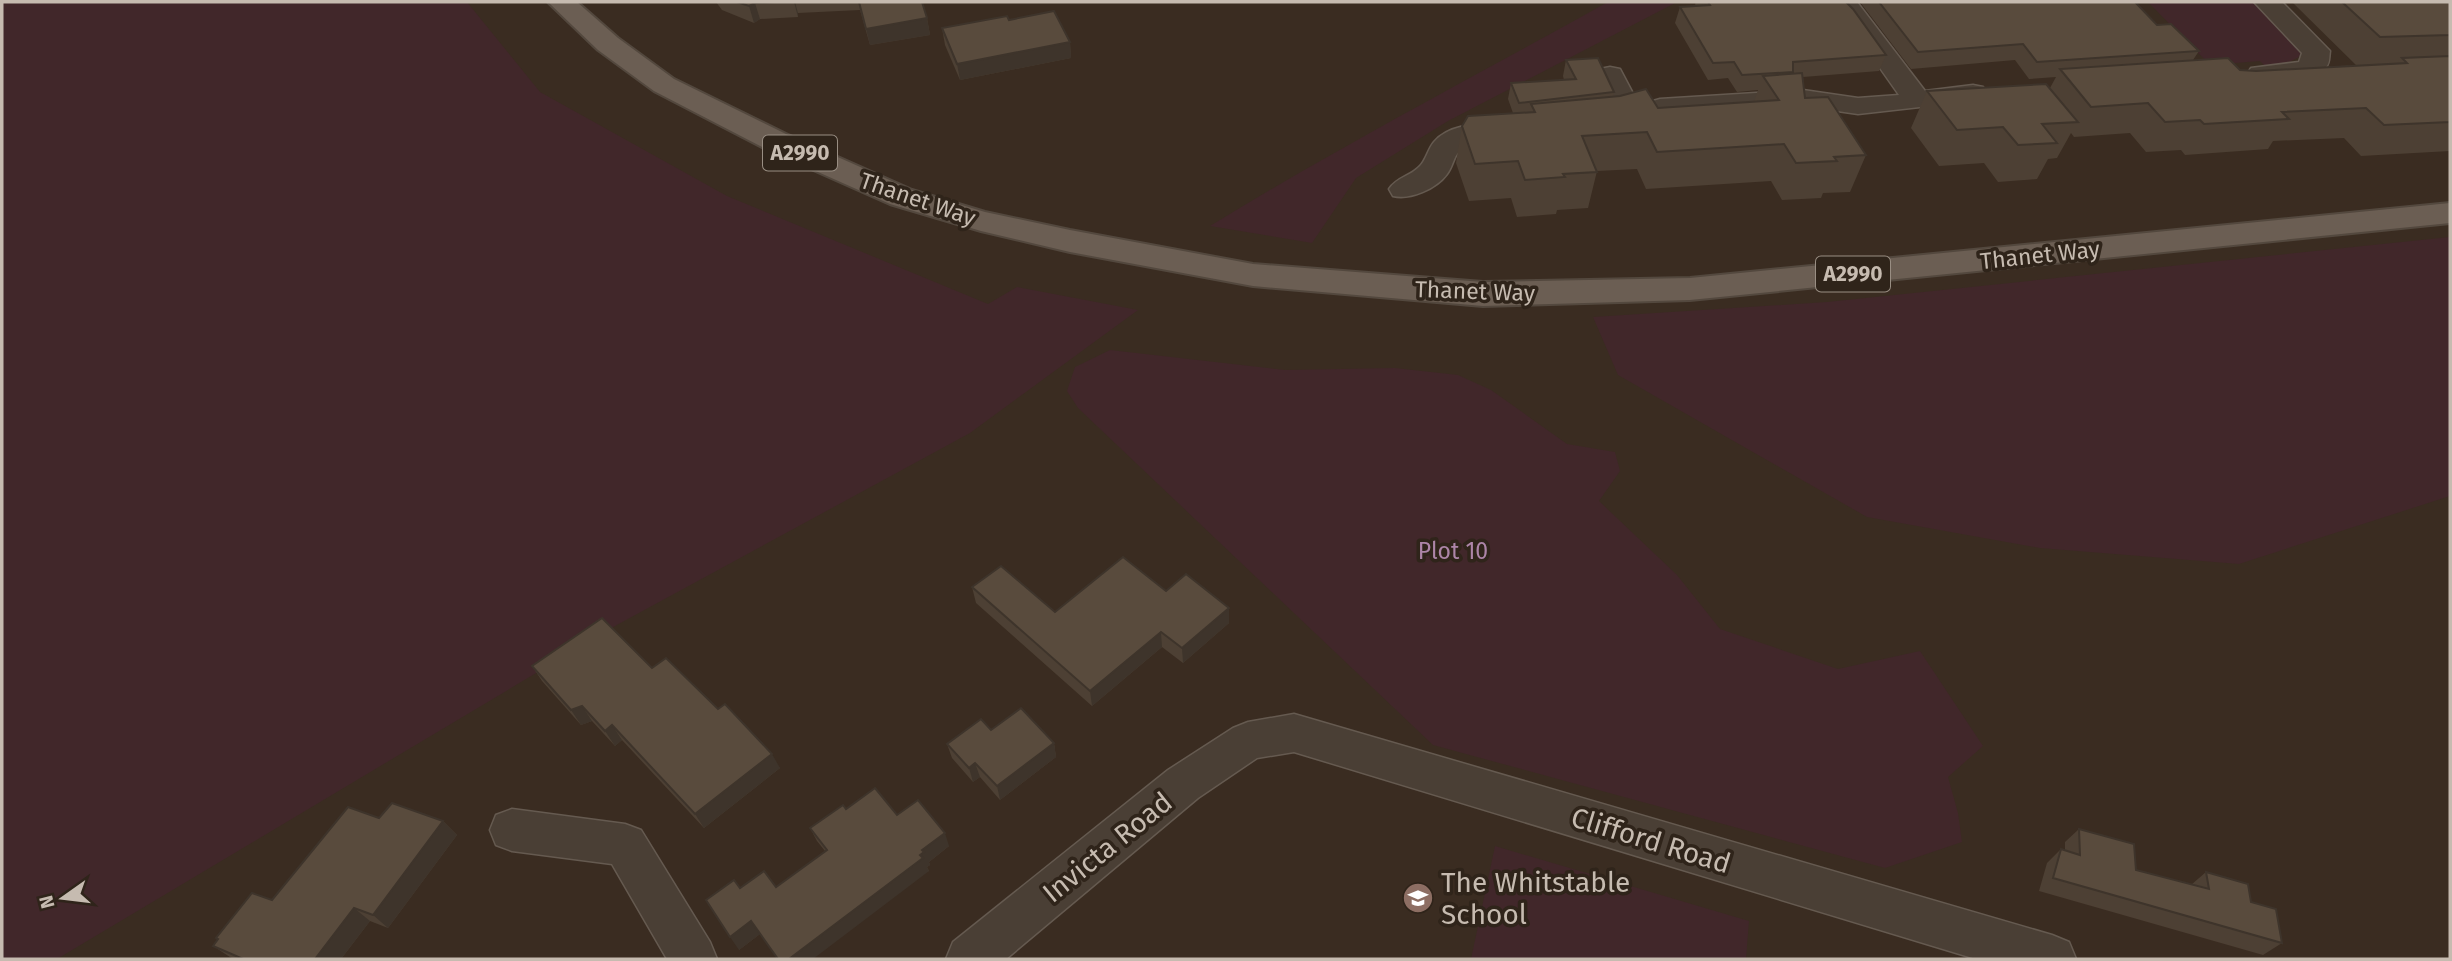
<svg xmlns="http://www.w3.org/2000/svg" width="2452" height="961" font-family="'Fira Sans',sans-serif">
  <style>
    .green { fill: #41272a }
    .lines { fill: none; stroke-linecap: round; stroke-linejoin: round }
    .minor-casing { stroke: #655a50; stroke-width: 3 }
    .primary-casing { stroke: #53483e; stroke-width: 4 }
    .minor { fill: #4a3f35; fill-rule: evenodd }
    .primary { fill: #6b5e53; fill-rule: evenodd }
    .wall { fill: #4d4034 }
    .shaded-wall { fill: #3e342b }
    .building { fill: #594b3d; stroke: #3e342b; stroke-width: 2 }
    .labels { text-anchor: middle; stroke-width: 7; stroke-linejoin: round; paint-order: stroke }
    .shield { fill: #2f241a; stroke: #998e83; stroke-width: 2 }
    .shield-label { font-size: 21px; font-weight: bold; fill: #c6bbb0 }
    .street-label { font-size: 23px; fill: #c6bbb0; stroke: #2f241a }
    .park-label { font-size: 23px; fill: #ad85a8; stroke: #2f241a }
    .near-street-label { font-size: 28px; fill: #c6bbb0; stroke: #2f241a }
    .near-poi-label { font-size: 28px; fill: #c6bbb0; stroke: #2f241a; text-anchor: start }
  </style>
  <rect width="100%" height="100%" fill="#3a2c21"/>
  <g class="green">
    <polygon points="2,2 467,2 540,92 727,196 988,304 1017,287 1138,310 970,433 615,626 57,959 2,959"/>
    <path d="M 1608,2 L 1677,2 L 1448,121 L 1356,178 L 1312,243 L 1210,226 C 1340,146 1475,76 1608,2 Z"/>
    <polygon points="2148,2 2254,2 2298,43 2301,56 2289,62 2265,66 2260,61 2210,65"/>
    <polygon points="2450,237 2450,496 2239,564 2040,548 1867,517 1618,375 1593,317 1827,302"/>
    <polygon points="1110,350 1285,370 1395,368 1458,375 1491,390 1567,444 1615,452 1620,471 1599,501 1677,575 1720,629 1838,669 1920,651 1983,746 1948,777 1958,813 1962,842 1885,868 1433,745 1078,408 1067,391 1075,367"/>
    <polygon points="1495,846 1749,921 1746,959 1471,959"/>
  </g>
  <g class="lines">
    <g class="minor-casing">
      <g id="minor">
        <polygon points="1829,2 1857,2 1925,91 1973,85 1983,87 1987,93 1983,99 1973,101 1858,114 1803,106 1661,116 1611,130 1601,127 1597,121 1601,115 1614,111 1596,75 1600,69 1610,67 1620,69 1639,105 1660,99 1803,90 1858,98 1899,95 1849,24"/>
        <path d="M 2254,2 L 2282,2 L 2330,51 C 2329,57 2330,63 2326,67 C 2316,82 2268,84 2251,80 L 2247,74 L 2251,68 L 2299,62 L 2302,53 Z"/>
        <path d="M 1508,122 L 1518,125 L 1522,131 L 1518,137 C 1502,141 1479,137 1464,147 C 1453,154 1454,165 1447,174 C 1436,189 1410,200 1393,196 L 1389,189 C 1397,177 1411,176 1420,166 C 1426,160 1428,149 1434,142 C 1451,122 1485,124 1508,122 Z"/>
        <polygon points="1294,714 2052,935 2069,942 2076,959 1976,959 1294,752 1257,758 1198,798 1006,959 946,959 953,942 1168,770 1233,728 1248,722"/>
        <polygon points="512,809 625,824 641,830 710,942 717,959 667,959 612,864 512,851 496,845 490,830 496,815"/>
      </g>
    </g>
    <g class="primary-casing">
      <polygon id="primary" points="548,2 577,2 618,38 674,79 786,134 912,190 985,212 1070,230 1253,264 1483,282 1690,278 2450,203 2450,223 1690,300 1483,306 1253,286 1070,252 981,231 890,204 764,148 654,91 598,50"/>
    </g>
    <use href="#minor" class="minor"/>
    <use href="#primary" class="primary"/>
  </g>
  <g class="wall">
    <polygon points="716,2 922,2 927,18 930,35 870,45 860,10 798,13 798,17 760,19 754,23 722,10"/>
    <polygon points="1696,2 1846,2 1886,55 1879,71 1803,77 1805,98 1866,155 1850,192 1823,193 1821,198 1782,200 1771,181 1646,189 1637,169 1597,171 1588,208 1557,210 1556,214 1517,217 1511,198 1469,201 1456,163 1462,126 1513,113 1508,99 1511,83 1564,80 1563,76 1566,60 1614,92 1613,97 1658,108 1754,102 1758,90 1737,92 1728,78 1708,80 1675,23 1680,7 1696,6 1695,4"/>
    <polygon points="1860,2 2135,2 2157,25 2199,51 2193,60 2240,70 2256,71 2356,65 2292,2 2450,2 2450,151 2361,156 2344,138 2273,141 2268,149 2185,155 2181,150 2146,152 2130,133 2074,137 2071,133 2057,158 2048,159 2037,179 1998,182 1984,163 1939,166 1911,128 1927,91 2050,88 2056,77 2029,79 2015,60 1911,69"/>
    <polygon points="1009,20 1070,42 1071,58 960,80 945,45 942,28"/>
    <polygon points="972,587 1055,612 1166,591 1229,608 1229,623 1183,663 1162,647 1092,706 976,603"/>
    <polygon points="532,666 652,668 780,768 704,828 622,740 615,746 592,721 581,725 542,681"/>
    <polygon points="991,730 1054,743 1056,757 1000,800 980,777 973,782 952,758 947,744"/>
    <polygon points="846,809 897,815 949,846 929,862 930,865 927,867 929,871 760,934 739,950 740,888 776,887 825,851 817,841 810,828"/>
    <polygon points="443,821 457,835 388,928 370,921 341,959 233,959 213,946 272,900"/>
    <polygon points="2079,829 2136,870 2191,885 2206,872 2251,902 2282,943 2263,955 2039,891 2047,863 2061,849 2065,850 2065,842"/>
  </g>
  <g class="shaded-wall">
    <polygon points="794,2 795,2 798,13 798,17"/>
    <polygon points="755,3 760,19 754,23 749,6"/>
    <polygon points="927,18 930,35 870,45 866,29"/>
    <polygon points="1070,42 1071,58 960,80 957,64"/>
    <polygon points="1229,608 1229,623 1183,663 1182,648"/>
    <polygon points="1161,632 1162,647 1092,706 1090,691"/>
    <polygon points="582,706 592,721 581,725 571,710"/>
    <polygon points="612,725 622,740 615,746 605,731"/>
    <polygon points="1054,743 1056,757 1000,800 997,786"/>
    <polygon points="772,754 780,768 704,828 695,814"/>
    <polygon points="975,763 980,777 973,782 969,768"/>
    <polygon points="443,821 457,835 388,928 373,915"/>
    <polygon points="945,833 949,846 929,862 930,865 927,867 929,871 813,959 789,959 920,855 922,850"/>
    <polygon points="354,908 370,921 341,959 315,959"/>
    <polygon points="751,921 760,934 739,950 730,937"/>
  </g>
  <g class="building">
    <polygon points="737,2 774,2 755,3 749,6"/>
    <polygon points="859,2 922,2 927,18 866,29"/>
    <polygon points="1708,2 1846,2 1853,9 1886,55 1793,62 1793,72 1742,75 1734,62 1713,63 1680,7 1710,5"/>
    <polygon points="1879,2 2135,2 2157,25 2171,24 2199,51 2037,62 2023,44 1918,52"/>
    <polygon points="2342,2 2450,2 2450,35 2380,37"/>
    <polygon points="1054,11 1070,42 957,64 942,28 1007,16 1009,20"/>
    <polygon points="2450,56 2450,122 2384,125 2366,108 2282,112 2289,119 2204,124 2200,120 2165,122 2148,103 2091,107 2060,69 2228,58 2240,70 2256,71 2407,63 2402,58"/>
    <polygon points="1598,58 1614,92 1519,103 1511,83 1576,79 1566,60"/>
    <polygon points="1802,73 1805,98 1828,97 1866,155 1834,157 1837,161 1796,163 1784,144 1657,152 1647,132 1582,136 1597,172 1563,174 1565,177 1525,180 1518,161 1475,164 1462,126 1468,116 1535,112 1531,104 1620,96 1646,89 1658,108 1779,100 1763,76"/>
    <polygon points="2046,84 2078,122 2042,124 2057,143 2018,145 2003,127 1957,130 1927,91"/>
    <polygon points="1123,557 1166,591 1186,574 1229,608 1182,648 1161,632 1090,691 972,587 1001,566 1055,612"/>
    <polygon points="602,618 652,668 666,658 718,709 725,704 772,754 695,814 612,725 605,731 582,706 571,710 532,666"/>
    <polygon points="1021,708 1054,743 997,786 975,763 969,768 947,744 981,719 991,730"/>
    <polygon points="875,788 897,815 918,800 945,833 922,850 924,852 920,855 923,858 789,959 778,959 751,921 730,937 706,900 734,880 740,888 764,871 776,887 827,850 810,828 843,805 846,809"/>
    <polygon points="392,803 443,821 373,915 354,908 315,959 243,959 213,946 218,939 216,938 252,893 272,900 348,807 379,818"/>
    <polygon points="2079,829 2134,844 2136,870 2209,889 2206,872 2248,884 2251,902 2276,909 2282,943 2053,878 2061,849 2080,855"/>
  </g>
  <defs>
    <g id="school-disc" transform="scale(1.575)"><circle r="9.5" fill="#8d6e63" stroke="#2f241a"/><path d="M0-5L7-2L0 1L-7-2ZM-4 1L0 2.5L4 1V4Q0 6-4 4Z" fill="#fff"/></g>
  </defs>
  <g fill-rule="evenodd">
    <use href="#school-disc" x="1418" y="898"/>
  </g>
  <g class="labels">
    <g class="shield">
      <rect x="763" y="135.5" width="74" height="35" rx="5"/>
      <rect x="1816" y="256.5" width="74" height="35" rx="5"/>
    </g>
    <g class="shield-label">
      <text x="800" y="160">A2990</text>
      <text x="1853" y="281">A2990</text>
    </g>
    <g class="street-label">
      <text transform="translate(918 199) rotate(19)" y="8">Thanet Way</text>
      <text transform="translate(2040 255) rotate(-6)" y="8">Thanet Way</text>
      <text transform="translate(1475 291) rotate(2)" y="8">Thanet Way</text>
    </g>
    <g class="park-label">
      <text x="1453" y="559">Plot 10</text>
    </g>
    <g class="near-street-label">
      <text transform="translate(1651 840) rotate(17)" y="10">Clifford Road</text>
      <text transform="translate(1107 847) rotate(-39)" y="10">Invicta Road</text>
    </g>
    <g class="near-poi-label">
      <text x="1441" y="892">The Whitstable<tspan x="1441" dy="32">School</tspan></text>
    </g>
  </g>
  <rect width="2452" height="961" fill="none" stroke="#c6bbb0" stroke-width="7"/>
  <g transform="translate(63 898) rotate(256)" stroke="#2f241a" stroke-width="5" paint-order="stroke">
  <path d="M0-5L12 26L0 18L-12 26Z" fill="#c6bbb0"/>
  <text y="-10" font-size="19" font-weight="bold" text-anchor="middle" fill="#c6bbb0">N</text>
  </g>
</svg>
